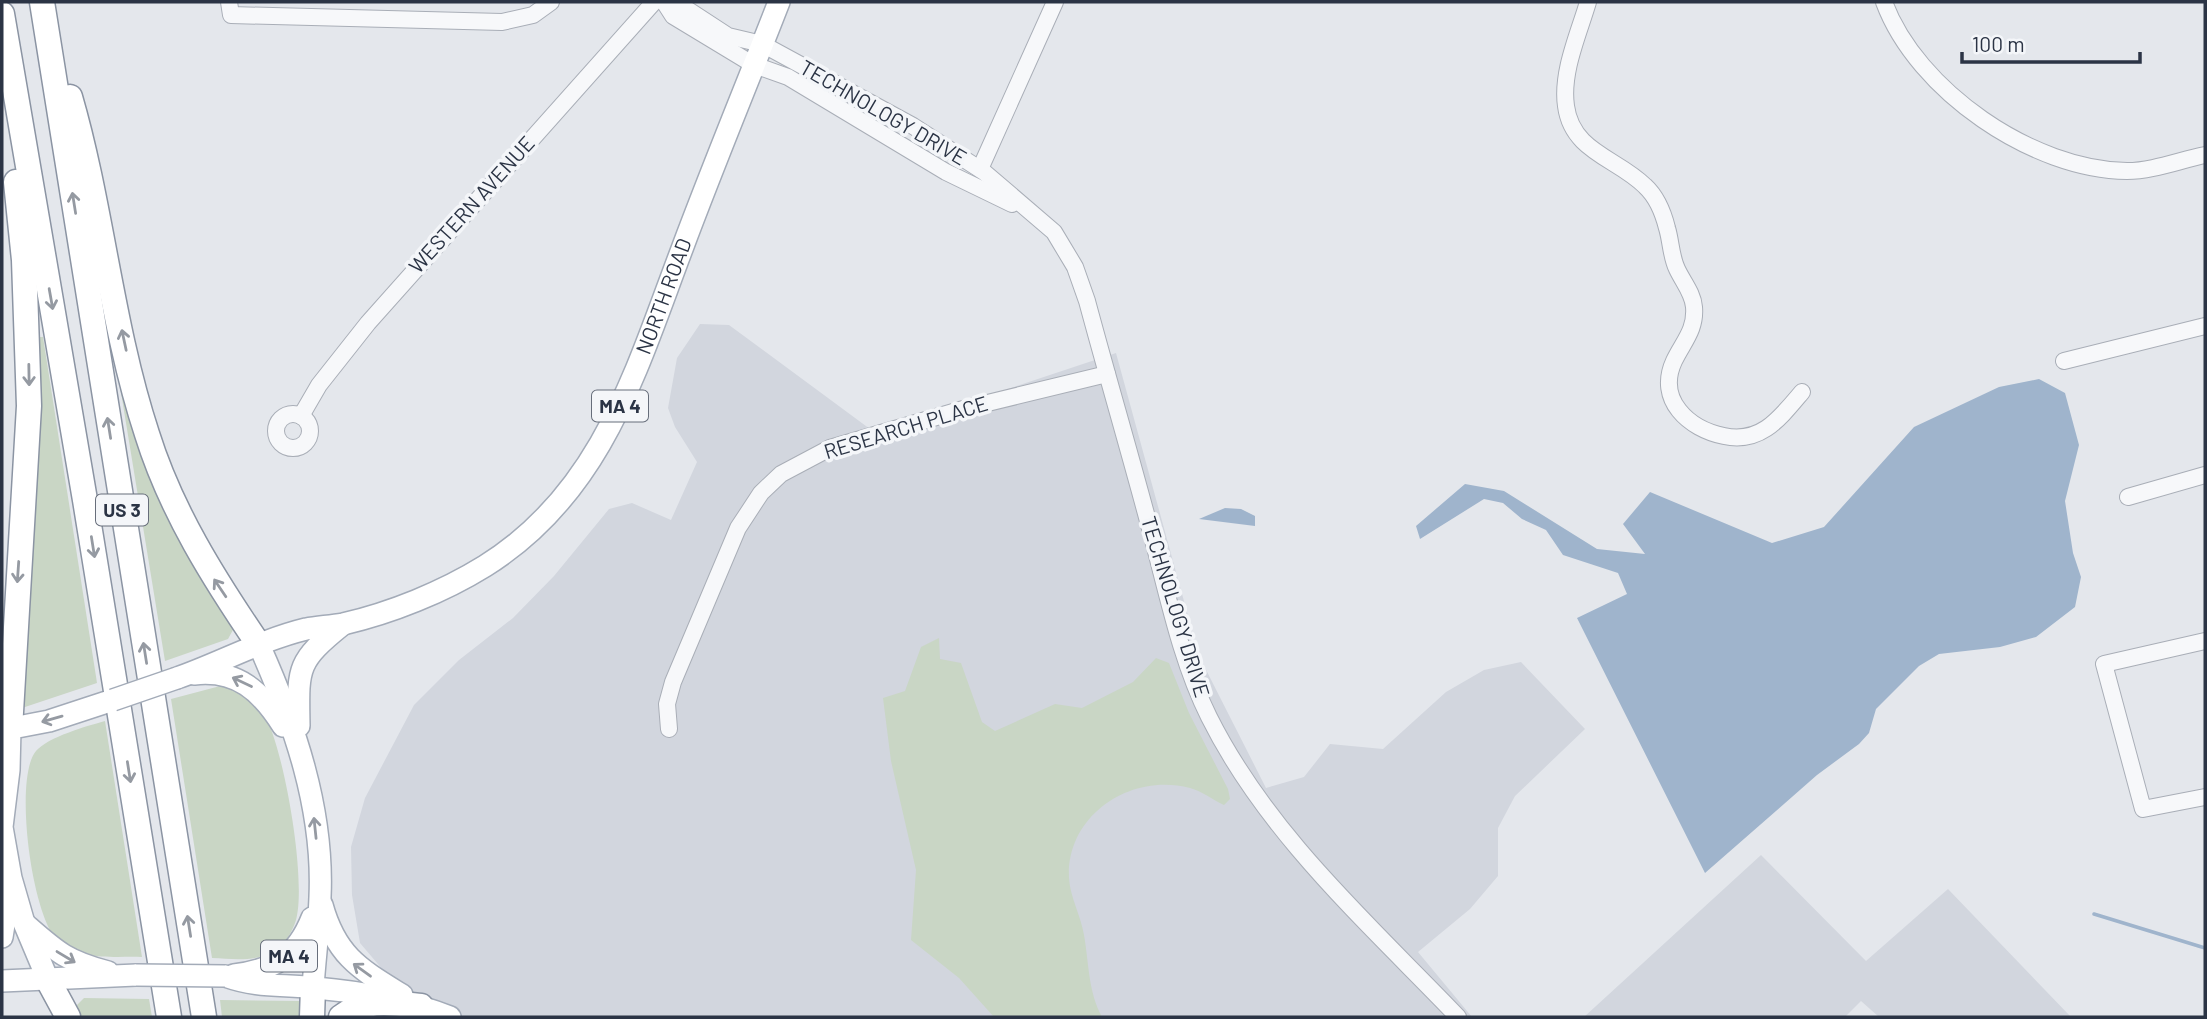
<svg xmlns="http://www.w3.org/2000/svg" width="2207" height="1019" font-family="Barlow,sans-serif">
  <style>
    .built { fill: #d2d6de }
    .green { fill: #c9d6c5 }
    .water { fill: #9fb4cc }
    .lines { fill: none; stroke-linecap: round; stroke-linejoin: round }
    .stream { stroke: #9fb4cc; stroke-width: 3.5 }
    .minor-casing { stroke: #a9aeb7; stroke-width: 18 }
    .major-casing { stroke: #a3abb8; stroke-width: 24 }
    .highway-casing { stroke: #8b94a3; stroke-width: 27 }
    .minor { stroke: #f7f8fa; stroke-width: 16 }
    .major { stroke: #fff; stroke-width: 21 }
    .highway { stroke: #fff; stroke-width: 24 }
    .major-bridge-casing { stroke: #a3abb8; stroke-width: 24; stroke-linecap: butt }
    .major-bridge { stroke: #fff; stroke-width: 21 }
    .oneway { stroke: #959aa2 }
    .labels { text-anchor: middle; stroke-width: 7; stroke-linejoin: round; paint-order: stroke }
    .shield { fill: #f4f6f9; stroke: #676e7b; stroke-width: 2 }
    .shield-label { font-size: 19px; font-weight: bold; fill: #2b3445 }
    .street-label { font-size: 21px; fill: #2b3445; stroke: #f4f6f9 }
  </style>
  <rect width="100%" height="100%" fill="#e4e7ec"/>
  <g class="built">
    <polygon points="700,324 729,325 870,429 999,392 1116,353 1199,656 1266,788 1304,777 1330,744 1383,749 1446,692 1484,670 1521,662 1585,729 1515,796 1498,828 1498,876 1470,909 1418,952 1472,1017 423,1017 360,943 352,895 351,847 365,798 414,705 459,660 513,618 554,576 609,509 632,503 671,520 697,462 675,427 668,408 677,358"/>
    <polygon points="1761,855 1866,961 1948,889 2071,1017 1879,1017 1861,1001 1845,1017 1584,1017"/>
  </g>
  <g class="green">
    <polygon points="98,252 131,408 234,628 228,639 165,661"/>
    <polygon points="37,337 43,337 97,683 22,708"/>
    <path d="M 939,638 L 940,659 L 961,663 L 982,722 L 995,731 L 1055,704 L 1082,708 L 1133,682 L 1156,658 L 1169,663 L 1189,713 L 1228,789 L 1230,799 L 1224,805 C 1213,800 1202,791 1190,788 C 1131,772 1066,815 1069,878 C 1070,897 1081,916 1084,935 C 1089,963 1088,991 1102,1017 L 994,1017 L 959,978 L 911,940 L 916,870 L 891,761 L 883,698 L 905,691 L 921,647 Z"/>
    <path d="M 224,685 C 236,688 256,700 263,711 C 284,747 307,880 296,920 C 293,930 287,941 279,947 C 260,963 235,959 212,958 L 171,699 Z"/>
    <path d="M 105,721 L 142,957 C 114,956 82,961 59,942 C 32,920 13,778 36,751 C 48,737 87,726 105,721 Z"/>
    <polygon points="84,998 149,999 152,1017 79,1017 77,1005"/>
    <polygon points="220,1000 301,1001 300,1017 222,1017"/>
  </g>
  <g class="water">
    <polygon points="2039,379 2065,393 2079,445 2065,501 2073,553 2081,577 2075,607 2036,637 2000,647 1939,654 1919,666 1876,709 1869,733 1859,744 1817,775 1705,873 1577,618 1627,594 1618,573 1563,555 1546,530 1522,519 1503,503 1484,499 1420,539 1416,526 1465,484 1504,491 1597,549 1645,554 1623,524 1650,492 1772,543 1824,527 1914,427 1999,387"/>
    <polygon points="1225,508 1241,509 1255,516 1255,526 1199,519"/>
  </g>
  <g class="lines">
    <polyline class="stream" points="2094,914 2205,948"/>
    <g class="minor-casing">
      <g id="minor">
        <polyline points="229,2 231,15 502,22 533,15 551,2"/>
        <polyline points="664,2 673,16 754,65 788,77 946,172 1012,204"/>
        <path d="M 676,2 L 728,36 L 762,44 L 913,126 L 984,172 L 1054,232 L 1075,267 L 1087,301 C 1108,379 1131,457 1152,536 C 1168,596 1181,661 1209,717 C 1268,835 1369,924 1458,1017"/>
        <path d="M 1588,2 C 1579,33 1561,72 1566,106 C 1572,152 1617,158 1645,186 C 1657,197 1663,212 1667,228 C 1671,241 1671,257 1677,269 C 1683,282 1693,293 1694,307 C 1696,330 1683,342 1674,361 C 1656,400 1689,429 1724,436 C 1761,444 1780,418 1802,392"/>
        <path d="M 1884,2 C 1917,91 2033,170 2127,171 C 2153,171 2180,160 2205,155"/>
        <polyline points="980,169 1055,2"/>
        <polyline points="2064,361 2205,326"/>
        <circle cx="293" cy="431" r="17"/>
        <polyline points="301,416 319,385 368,323 654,2"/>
        <polyline points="2128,497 2205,475"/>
        <polyline points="2205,641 2104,664 2143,809 2205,797"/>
        <polyline points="669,729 667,704 673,682 738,528 761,493 781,474 830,448 967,408 1107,374"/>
      </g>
    </g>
    <g class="major-casing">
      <g id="major">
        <path d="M 259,645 C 294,723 324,809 320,897 C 319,927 315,957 313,987"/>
        <path d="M 194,674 C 237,669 261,691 283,726"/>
        <path id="s1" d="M 177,678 C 220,663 261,640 306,629 C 318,627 331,626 343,624 C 391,613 443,592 485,566 C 602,493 636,370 682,249 C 713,166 747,84 779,2"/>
        <path d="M 299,726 C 298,668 296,662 342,625"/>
        <polyline points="10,729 9,770 2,827 11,878 24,923 48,980"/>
        <polyline points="2,730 49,721 113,700"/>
        <path d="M 322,905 C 336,956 360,969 402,995"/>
        <path d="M 25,924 C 57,952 66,961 108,972"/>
        <polyline points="2,937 10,887"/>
        <path d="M 234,975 C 274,970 297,956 312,918"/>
        <path d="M 225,976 C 259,988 281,984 316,988 C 363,992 406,1000 450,1017"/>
        <polyline points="2,981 136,975"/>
      </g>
    </g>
    <g class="highway-casing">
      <g id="highway">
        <polyline points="42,2 204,1017"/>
        <polyline points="2,14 85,500 169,1017"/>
        <path d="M 70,97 C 102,207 111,325 147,434 C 171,511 214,579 259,645"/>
        <polyline points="10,729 29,406 24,260 16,182"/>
        <polyline points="48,980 68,1017"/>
        <polyline points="312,1017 313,987"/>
        <path d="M 341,1017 C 365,998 392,1003 421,1006"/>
      </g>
    </g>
    <use href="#minor" class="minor"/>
    <use href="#major" class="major"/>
    <use href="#highway" class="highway"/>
    <g class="major-bridge-casing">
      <g id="major-bridge">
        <polyline points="113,700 177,678"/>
        <polyline points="136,975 225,976"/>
      </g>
    </g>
    <use href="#major-bridge" class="major-bridge"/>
  </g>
  <defs><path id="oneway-shaft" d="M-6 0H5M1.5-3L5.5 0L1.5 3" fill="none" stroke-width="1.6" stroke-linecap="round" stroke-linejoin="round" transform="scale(1.75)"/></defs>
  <g class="oneway">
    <use href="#oneway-shaft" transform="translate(74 203) rotate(-99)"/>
    <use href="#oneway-shaft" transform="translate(51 299) rotate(80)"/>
    <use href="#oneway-shaft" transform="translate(124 340) rotate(-102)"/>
    <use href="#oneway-shaft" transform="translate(29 375) rotate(89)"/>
    <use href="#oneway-shaft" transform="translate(109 428) rotate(-99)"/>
    <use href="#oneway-shaft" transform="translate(93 547) rotate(81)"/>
    <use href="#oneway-shaft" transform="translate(18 572) rotate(94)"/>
    <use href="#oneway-shaft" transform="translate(220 588) rotate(-124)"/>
    <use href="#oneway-shaft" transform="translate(145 653) rotate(-99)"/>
    <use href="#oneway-shaft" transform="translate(242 682) rotate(-155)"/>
    <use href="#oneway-shaft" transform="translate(52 719) rotate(164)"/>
    <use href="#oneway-shaft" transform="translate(129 772) rotate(81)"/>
    <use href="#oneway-shaft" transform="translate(315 828) rotate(-96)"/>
    <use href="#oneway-shaft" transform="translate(189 926) rotate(-99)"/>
    <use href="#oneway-shaft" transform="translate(66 957) rotate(31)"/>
    <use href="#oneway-shaft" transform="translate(362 970) rotate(-144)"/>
  </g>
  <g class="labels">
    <g class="shield">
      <rect x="592" y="390.5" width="56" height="31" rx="5"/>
      <rect x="96" y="494.5" width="52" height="31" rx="5"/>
      <rect x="261" y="940.5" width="56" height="31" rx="5"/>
    </g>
    <g class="shield-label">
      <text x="620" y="413">MA 4</text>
      <text x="122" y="517">US 3</text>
      <text x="289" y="963">MA 4</text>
    </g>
    <g class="street-label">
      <text transform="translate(883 113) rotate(30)" y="7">TECHNOLOGY DRIVE</text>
      <text transform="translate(472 205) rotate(-48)" y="7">WESTERN AVENUE</text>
      <text dy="7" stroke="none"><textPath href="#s1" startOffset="660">NORTH ROAD</textPath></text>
      <text transform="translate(906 428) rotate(-17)" y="7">RESEARCH PLACE</text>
      <text transform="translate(1175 607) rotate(73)" y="7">TECHNOLOGY DRIVE</text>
    </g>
  </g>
  <rect width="2207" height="1019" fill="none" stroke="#2b3445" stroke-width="7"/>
  <path d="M1962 52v10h178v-10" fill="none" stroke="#2b3445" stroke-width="3.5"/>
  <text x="1972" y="52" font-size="21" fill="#2b3445" stroke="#f4f6f9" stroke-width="5" paint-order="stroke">100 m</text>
</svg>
